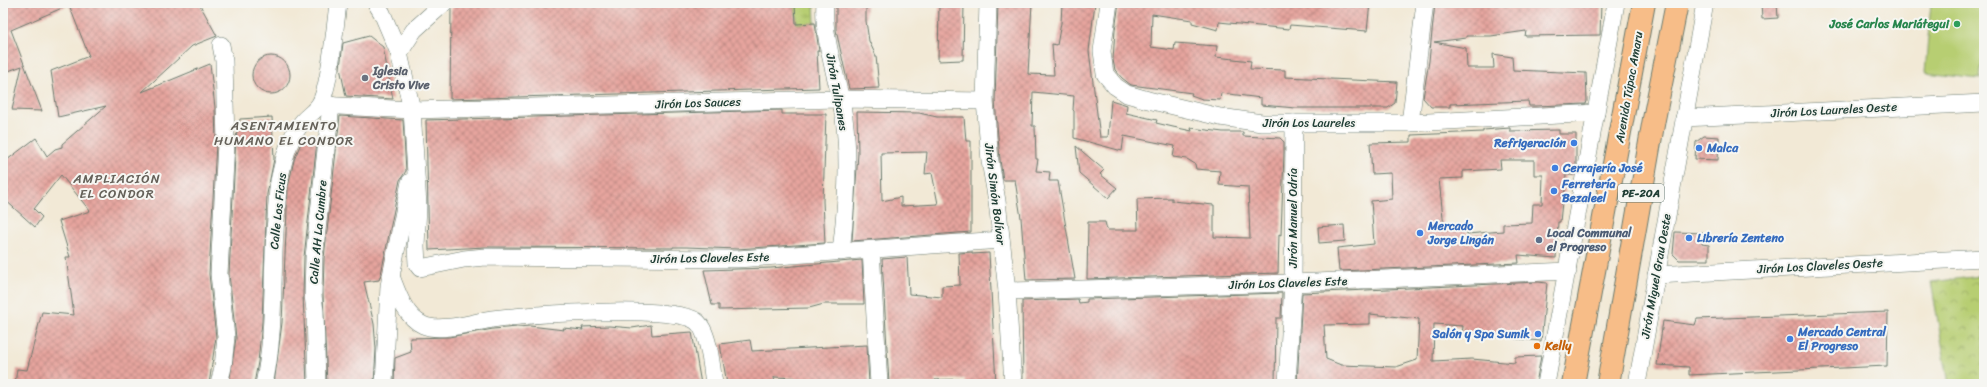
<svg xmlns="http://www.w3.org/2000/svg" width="1987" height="387" font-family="Sriracha,sans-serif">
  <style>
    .grass { fill: url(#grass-tufts); stroke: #6b8653 }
    .park { fill: url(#park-crowns); stroke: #6b8653 }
    .pitch { fill: #b7ce72; stroke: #6b8653 }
    .building { fill: url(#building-cross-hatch); fill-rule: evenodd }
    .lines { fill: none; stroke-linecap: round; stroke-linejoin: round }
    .minor-casing { stroke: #69796d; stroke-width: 18 }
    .highway-casing { stroke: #69796d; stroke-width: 24 }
    .minor { stroke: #fff; stroke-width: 17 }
    .highway { stroke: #f7bd88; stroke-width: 22 }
    .leisure-dot { fill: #2e9e5b; stroke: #f6f6f2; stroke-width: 1.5 }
    .worship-dot { fill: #6b7280; stroke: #f6f6f2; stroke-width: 1.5 }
    .shop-dot { fill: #3f7fe0; stroke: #f6f6f2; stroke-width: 1.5 }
    .service-dot { fill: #5c6f8a; stroke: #f6f6f2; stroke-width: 1.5 }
    .food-dot { fill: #e8710a; stroke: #f6f6f2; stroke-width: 1.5 }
    .labels { text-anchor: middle; stroke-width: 4; stroke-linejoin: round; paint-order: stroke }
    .shield { fill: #f6f6f2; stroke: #60746d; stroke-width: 1 }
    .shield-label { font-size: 11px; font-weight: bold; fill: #1f3d34 }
    .leisure-label { font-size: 12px; font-weight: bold; fill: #27864d; stroke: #f6f6f2; text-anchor: end }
    .worship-label { font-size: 12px; font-weight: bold; fill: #5b616d; stroke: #f6f6f2; text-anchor: start }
    .street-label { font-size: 12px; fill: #1f3d34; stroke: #f6f6f2 }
    .shop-label { font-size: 12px; font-weight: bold; fill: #366cbe; stroke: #f6f6f2; text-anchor: start }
    .service-label { font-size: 12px; font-weight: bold; fill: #4e5e75; stroke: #f6f6f2; text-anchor: start }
    .food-label { font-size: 12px; font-weight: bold; fill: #c56008; stroke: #f6f6f2; text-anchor: start }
    .neighbourhood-label { font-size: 13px; letter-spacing: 1px; fill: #656159; stroke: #f6f6f2 }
  </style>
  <defs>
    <pattern id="grass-tufts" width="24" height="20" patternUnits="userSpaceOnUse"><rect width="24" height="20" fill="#b7ce72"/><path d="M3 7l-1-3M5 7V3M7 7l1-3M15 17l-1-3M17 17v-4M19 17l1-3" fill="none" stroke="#94a85e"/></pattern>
    <pattern id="park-crowns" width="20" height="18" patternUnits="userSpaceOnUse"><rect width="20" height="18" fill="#b7ce72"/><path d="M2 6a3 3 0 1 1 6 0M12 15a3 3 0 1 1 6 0" fill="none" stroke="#94a85e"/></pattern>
    <pattern id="building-cross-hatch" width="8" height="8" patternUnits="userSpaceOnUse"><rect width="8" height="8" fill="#e6a49e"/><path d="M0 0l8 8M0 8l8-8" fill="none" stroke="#ba8782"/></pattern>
  </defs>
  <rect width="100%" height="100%" fill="#f6f6f2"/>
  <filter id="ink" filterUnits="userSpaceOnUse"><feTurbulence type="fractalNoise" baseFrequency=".025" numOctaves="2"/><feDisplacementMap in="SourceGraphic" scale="8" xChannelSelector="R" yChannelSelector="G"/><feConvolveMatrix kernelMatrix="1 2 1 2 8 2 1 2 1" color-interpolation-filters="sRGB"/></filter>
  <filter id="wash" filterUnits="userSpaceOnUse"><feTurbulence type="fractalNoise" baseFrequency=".012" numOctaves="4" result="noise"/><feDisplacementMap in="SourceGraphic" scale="16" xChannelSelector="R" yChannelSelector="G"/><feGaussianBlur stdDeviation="0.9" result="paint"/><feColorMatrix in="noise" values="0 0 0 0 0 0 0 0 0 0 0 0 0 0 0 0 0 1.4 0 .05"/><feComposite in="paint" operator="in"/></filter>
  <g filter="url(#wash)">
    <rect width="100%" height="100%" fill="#f2e9d6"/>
    <polygon class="grass" points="795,3 814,3 815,23 797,24"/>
    <polygon class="park" points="1981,276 1984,295 1984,384 1949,384 1931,282"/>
    <polygon class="pitch" points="1931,3 1984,3 1984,44 1980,79 1925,73"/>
    <g id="blocks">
      <g class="building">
        <polygon points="3,3 199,3 217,36 192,46 142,92 210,64 215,108 216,143 209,274 216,337 209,384 15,384 17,369 27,370 42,312 74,315 66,257 70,257 59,221 90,211 61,175 34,209 42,217 35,227 3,198 3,163 36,138 47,156 55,149 62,147 62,144 106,106 58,117 51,71 89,56 69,5 11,30 42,111 12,110 22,66 3,73"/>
        <polygon points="457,3 795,3 796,24 815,23 819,51 817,51 819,88 450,99 451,10 453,6 457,6"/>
        <polygon points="836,3 866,3 866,21 869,41 876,56 879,88 849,89 836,30"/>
        <polygon points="939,3 964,3 963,60 938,61"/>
        <polygon points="998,3 1032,3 1028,74 1054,75 1052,44 1057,45 1061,23 1062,3 1095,3 1089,51 1100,137 1108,137 1111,100 1127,105 1126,113 1157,120 1156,123 1173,127 1192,131 1191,128 1223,132 1243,132 1243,136 1280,138 1284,142 1284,153 1281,235 1279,234 1278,273 1087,279 1088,222 1105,222 1107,230 1138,230 1137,199 1172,198 1172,201 1214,205 1214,237 1250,238 1248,187 1219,185 1220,171 1196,169 1195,164 1187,159 1173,157 1175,146 1124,136 1122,151 1074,138 1074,111 1073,110 1074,96 1033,92 1032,126 1035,126 1036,159 1038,159 1036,171 1050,172 1049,181 1058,181 1075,279 1026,280 1021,218 1015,180 1003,180 1000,160 995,101"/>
        <polygon points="1119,3 1370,3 1367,31 1290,25 1289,29 1219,22 1218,30 1192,23 1192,20 1152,14 1151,47 1174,50 1175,43 1217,46 1216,57 1251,61 1250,69 1285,70 1285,77 1397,82 1395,103 1388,108 1296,108 1261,105 1261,98 1221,93 1220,100 1202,99 1191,95 1192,93 1131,85 1122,78 1115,70 1113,60 1115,30"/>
        <polygon points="1435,3 1601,3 1600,35 1525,36 1526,31 1491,36 1466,36 1466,38 1434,42 1466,48 1467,68 1494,68 1493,54 1512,57 1513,70 1586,73 1587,101 1586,104 1536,106 1529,106 1528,101 1450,104 1450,107 1431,107 1423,98 1429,61"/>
        <polygon points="1761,3 1777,3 1778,18 1762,19"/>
        <polygon points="369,36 383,47 393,99 346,96 340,68 343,43"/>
        <circle cx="271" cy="75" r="19"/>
        <polygon points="782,110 782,114 826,114 823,201 825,243 737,249 686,247 673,247 673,248 485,247 429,250 426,120"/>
        <path d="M 857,112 L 919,113 L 937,117 L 964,117 L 966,141 L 971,141 L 971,232 L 852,241 L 858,153 ZM 927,152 L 925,174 L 932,173 L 938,204 L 901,206 L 901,197 L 882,201 L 881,153 Z"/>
        <polygon points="340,116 403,120 406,171 400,180 381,274 379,280 364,282 374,324 376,349 374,384 327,384 323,295 324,258"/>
        <polygon points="272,117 274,159 267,194 262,322 258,362 254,384 229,384 236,338 229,274 236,137 240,119"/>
        <path d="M 1510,128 L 1510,131 L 1559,130 L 1559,134 L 1576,134 L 1576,164 L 1574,175 L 1566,175 L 1564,202 L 1562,202 L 1560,222 L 1558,222 L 1556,258 L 1518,255 L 1519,263 L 1339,271 L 1337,248 L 1374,244 L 1371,201 L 1392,199 L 1391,173 L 1372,174 L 1370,143 L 1411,142 L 1411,135 L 1483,132 L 1483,130 ZM 1500,160 L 1534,160 L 1534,175 L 1543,175 L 1542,204 L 1533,204 L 1532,223 L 1503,224 L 1503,231 L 1467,234 L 1466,225 L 1444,227 L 1439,179 L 1463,178 L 1463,171 L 1501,169 Z"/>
        <polygon points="1704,136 1719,137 1718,160 1695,159 1696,142"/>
        <polygon points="303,138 317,142 304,257 303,295 307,384 274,384 282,323 288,187 294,160"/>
        <polygon points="1076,146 1104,170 1100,174 1117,188 1108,198 1079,173"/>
        <polygon points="1344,225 1345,241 1319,243 1318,227"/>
        <polygon points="1675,232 1703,233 1702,244 1709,245 1709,260 1679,260 1673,254"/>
        <polygon points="972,252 972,254 989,253 996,384 965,384 965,379 935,380 936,384 889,384 882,259 907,257 909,294 942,297 942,286 960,285 959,253"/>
        <polygon points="862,260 864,304 824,304 809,308 719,310 719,305 712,305 704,270 771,268"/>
        <path d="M 1538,282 L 1547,283 L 1541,341 L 1462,334 L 1463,326 L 1434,324 L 1433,361 L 1472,359 L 1515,363 L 1515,357 L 1541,356 L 1536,384 L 1297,384 L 1302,293 ZM 1370,314 L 1419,319 L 1417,360 L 1396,367 L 1341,365 L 1326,359 L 1324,325 L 1370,324 Z"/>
        <polygon points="1282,293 1281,318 1276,318 1275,384 1023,384 1022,301 1078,299 1079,303 1087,302 1087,299"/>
        <polygon points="1888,312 1887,366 1689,375 1689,367 1657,365 1663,321 1695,325 1697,319"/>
        <polygon points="651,325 652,335 692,332 701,384 394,384 395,358 411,352 410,338 449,337 493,329 530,326 564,330 563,328 583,330 582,327 609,326 632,328"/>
        <polygon points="750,340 752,351 867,345 869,384 799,384 795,378 774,377 775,384 727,384 720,344"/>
      </g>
    </g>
  </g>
  <g filter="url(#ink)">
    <use href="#blocks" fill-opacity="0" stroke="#69796d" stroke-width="1"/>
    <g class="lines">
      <g class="minor-casing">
        <g id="minor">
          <polyline points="376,3 382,13 399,53 412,110 418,206 416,246 417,264 420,268 464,259 485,257 737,259 1001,240"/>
          <path d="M 825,3 C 822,40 839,81 844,118 C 850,162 846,208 841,252"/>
          <polyline points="988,3 985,101 990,161 997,201 1007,291 1013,384"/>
          <polyline points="1109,3 1102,51 1105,74 1115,86 1127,94 1148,100 1220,117 1262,123 1410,123 1596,113"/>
          <polyline points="399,53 414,30 444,3"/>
          <polyline points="320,105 412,110 839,99 985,101"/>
          <polyline points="1684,118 1984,103"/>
          <polyline points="1410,123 1425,3"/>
          <polyline points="871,250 879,384"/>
          <polyline points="1656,275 1984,258"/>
          <path d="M 391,276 C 398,294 405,317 423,325 C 440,333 474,322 492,319 C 525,315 673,304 696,321 C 709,330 712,369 714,384"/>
          <polyline points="1007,291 1293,283 1568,271"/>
          <polyline points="219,384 223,367 226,337 219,274 226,143 224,61 221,45"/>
          <path d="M 264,384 C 276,330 271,273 276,218 C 277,206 277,193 279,181 C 284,159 288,138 304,120 C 309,115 315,111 319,105 C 330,90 335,25 338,4"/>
          <polyline points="317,384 315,311 313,295 314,257 331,105"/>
          <polyline points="384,384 389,286 410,182"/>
          <polyline points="1287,384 1293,283 1294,123"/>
          <polyline points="1546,384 1616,3"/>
          <polyline points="1637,384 1705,3"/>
        </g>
      </g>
      <g class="highway-casing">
        <g id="highway">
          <polyline points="1573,384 1644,3"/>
          <polyline points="1608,384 1654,119 1677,3"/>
        </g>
      </g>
      <use href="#minor" class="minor"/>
      <use href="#highway" class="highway"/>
    </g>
  </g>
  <circle class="leisure-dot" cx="1957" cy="24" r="4"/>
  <circle class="worship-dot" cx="365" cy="78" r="4"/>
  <g class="shop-dot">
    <circle cx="1574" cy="143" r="4"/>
    <circle cx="1699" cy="148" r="4"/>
    <circle cx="1555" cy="168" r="4"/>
    <circle cx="1554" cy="191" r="4"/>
    <circle cx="1420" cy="233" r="4"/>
    <circle cx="1689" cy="238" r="4"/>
    <circle cx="1538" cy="334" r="4"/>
    <circle cx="1790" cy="339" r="4"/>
  </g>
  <circle class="service-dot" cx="1539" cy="240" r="4"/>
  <circle class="food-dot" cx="1537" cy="346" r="4"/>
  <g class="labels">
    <rect class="shield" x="1618" y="184" width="46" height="18" rx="3"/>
    <g class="shield-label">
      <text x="1641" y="197">PE-20A</text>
    </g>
    <g class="leisure-label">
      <text x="1949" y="28">José Carlos Mariátegui</text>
    </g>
    <g class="worship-label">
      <text x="373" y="75">Iglesia<tspan x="373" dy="14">Cristo Vive</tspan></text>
    </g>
    <g class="street-label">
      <text transform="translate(1629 87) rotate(-80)" y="4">Avenida Túpac Amaru</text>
      <text transform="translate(837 92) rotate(80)" y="4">Jirón Tulipanes</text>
      <text transform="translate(698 103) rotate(-2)" y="4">Jirón Los Sauces</text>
      <text transform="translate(1834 110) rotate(-3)" y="4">Jirón Los Laureles Oeste</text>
      <text x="1309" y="127">Jirón Los Laureles</text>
      <text transform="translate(995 194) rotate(83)" y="4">Jirón Simón Bolívar</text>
      <text transform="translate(278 211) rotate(-84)" y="4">Calle Los Ficus</text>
      <text transform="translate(1293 218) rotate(-90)" y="4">Jirón Manuel Odría</text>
      <text transform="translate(318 232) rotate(-85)" y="4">Calle AH La Cumbre</text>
      <text transform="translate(710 258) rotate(-1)" y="4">Jirón Los Claveles Este</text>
      <text transform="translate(1820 266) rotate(-3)" y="4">Jirón Los Claveles Oeste</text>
      <text transform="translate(1656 276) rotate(-80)" y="4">Jirón Miguel Grau Oeste</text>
      <text transform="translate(1288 283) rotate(-2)" y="4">Jirón Los Claveles Este</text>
    </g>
    <g class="shop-label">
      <text x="1566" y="147" text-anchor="end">Refrigeración</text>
      <text x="1707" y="152">Malca</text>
      <text x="1563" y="172">Cerrajería José</text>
      <text x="1562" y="188">Ferretería<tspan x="1562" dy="14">Bezaleel</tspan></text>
      <text x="1428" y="230">Mercado<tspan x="1428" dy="14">Jorge Lingán</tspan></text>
      <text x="1697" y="242">Librería Zenteno</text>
      <text x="1798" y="336">Mercado Central<tspan x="1798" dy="14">El Progreso</tspan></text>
      <text x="1530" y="338" text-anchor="end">Salón y Spa Sumik</text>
    </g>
    <g class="service-label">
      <text x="1547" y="237">Local Communal<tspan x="1547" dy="14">el Progreso</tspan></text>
    </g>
    <g class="food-label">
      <text x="1545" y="350">Kelly</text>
    </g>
    <g class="neighbourhood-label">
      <text x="284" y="130">ASENTAMIENTO<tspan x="284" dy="15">HUMANO EL CONDOR</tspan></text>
      <text x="117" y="183">AMPLIACIÓN<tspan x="117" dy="15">EL CONDOR</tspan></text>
    </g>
  </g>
  <rect width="1987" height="387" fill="none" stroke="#f6f6f2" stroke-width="16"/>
</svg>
